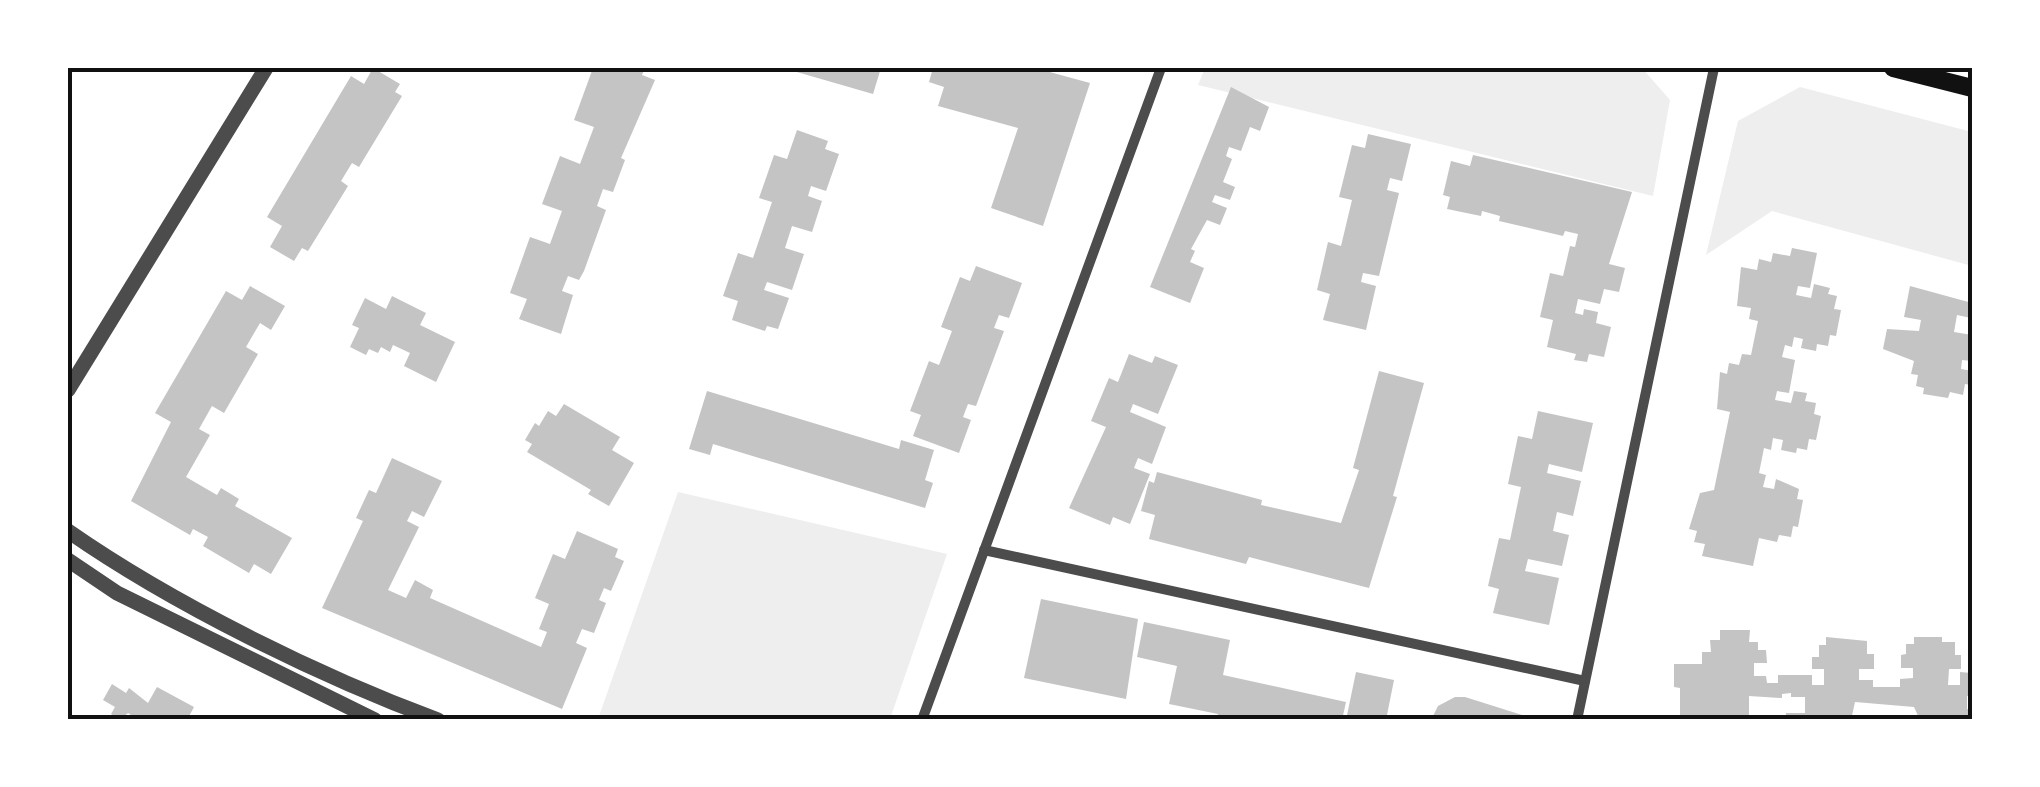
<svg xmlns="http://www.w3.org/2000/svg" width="2040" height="787" font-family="'Noto Sans',sans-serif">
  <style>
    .green { fill: #eee }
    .building { fill: #c4c4c4 }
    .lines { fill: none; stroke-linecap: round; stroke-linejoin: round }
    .minor { stroke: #4c4c4c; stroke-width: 10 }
    .tertiary { stroke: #4c4c4c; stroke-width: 15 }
    .secondary { stroke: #111; stroke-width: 18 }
    .neatline { fill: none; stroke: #111; stroke-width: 4 }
  </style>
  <rect width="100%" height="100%" fill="#fff"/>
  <g class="green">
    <polygon points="1205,68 1642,68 1670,100 1653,196 1198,85"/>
    <polygon points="1800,87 1972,132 1972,266 1772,211 1706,255 1738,121"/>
    <polygon points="678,492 947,554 890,719 598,719"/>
  </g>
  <g class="building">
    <polygon points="373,68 400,84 395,92 402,96 359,167 352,163 341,181 348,186 308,251 302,248 294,261 270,247 282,226 267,217 351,76 364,84"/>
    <polygon points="593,68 645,68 642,75 655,80 621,158 625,160 613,192 603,189 597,206 606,210 584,271 579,280 568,276 562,291 573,295 561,334 519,319 527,299 510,293 530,237 550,244 562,211 542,204 560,156 580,164 594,127 574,120"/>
    <polygon points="783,68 881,68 873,94"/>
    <polygon points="933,68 1035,68 1090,83 1043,226 991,208 1018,128 938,106 944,87 929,82"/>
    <polygon points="1231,87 1269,107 1260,131 1250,127 1241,151 1229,147 1226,156 1232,159 1223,182 1235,187 1230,200 1215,195 1212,202 1227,208 1220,225 1207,220 1191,249 1195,251 1190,262 1204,268 1190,303 1150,287"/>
    <polygon points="797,130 828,141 825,149 839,154 826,191 811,186 808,196 822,201 812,232 792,226 785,248 804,254 792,290 767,282 764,290 789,298 778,329 767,326 765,331 732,320 738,301 723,296 738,253 753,258 772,202 759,198 774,155 787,159"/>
    <polygon points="1368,134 1411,144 1402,181 1390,178 1387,190 1399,193 1379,276 1363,273 1361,282 1376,286 1366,330 1323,320 1330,294 1317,290 1328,242 1341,246 1352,200 1339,197 1352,145 1365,148"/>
    <polygon points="1473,155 1632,192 1609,264 1625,268 1619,292 1604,289 1600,304 1578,299 1575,313 1583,315 1584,309 1598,312 1596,323 1611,327 1604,357 1589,354 1587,362 1574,360 1576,354 1547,347 1553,320 1540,317 1550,273 1563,276 1570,246 1575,247 1578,234 1565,231 1563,236 1499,221 1500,216 1482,211 1481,216 1447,209 1450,197 1443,195 1451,161 1470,166"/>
    <polygon points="1792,248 1817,253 1810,288 1798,286 1796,295 1811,298 1814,284 1830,288 1828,294 1837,296 1834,309 1841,310 1836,336 1830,335 1828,346 1817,344 1816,351 1801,348 1803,339 1794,337 1792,347 1785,345 1782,357 1795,360 1789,393 1777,391 1775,400 1791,403 1794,391 1807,393 1805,401 1816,403 1814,414 1821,416 1816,440 1809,439 1807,450 1797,448 1796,453 1781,450 1783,440 1773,438 1771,450 1764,448 1759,473 1766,475 1763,487 1774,489 1776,479 1799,489 1797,499 1803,500 1798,527 1793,526 1791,537 1779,535 1777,542 1759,538 1753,566 1702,556 1705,544 1694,542 1697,531 1689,529 1700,493 1714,490 1730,412 1717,409 1720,372 1727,374 1729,363 1739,365 1742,354 1751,355 1758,321 1749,319 1751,308 1737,306 1741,267 1757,270 1759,259 1771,262 1773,253 1790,256"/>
    <polygon points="976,266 1022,283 1009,318 999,315 994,328 1004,331 976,406 968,404 963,417 971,420 959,453 913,436 921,415 910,411 929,361 939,365 952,331 941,327 960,277 970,281"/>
    <polygon points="250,286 285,306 271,330 260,323 246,347 258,354 224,413 212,406 199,429 210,435 186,477 217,495 221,488 239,499 235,506 292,538 271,574 254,564 249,573 203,546 208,537 193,529 190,535 131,501 171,422 155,413 226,291 242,300"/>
    <polygon points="1910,286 1972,303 1971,318 1957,315 1954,332 1972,335 1972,361 1962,360 1961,369 1972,371 1972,380 1971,385 1965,384 1963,395 1950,392 1948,398 1923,394 1924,388 1916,386 1918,375 1911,374 1914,361 1883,349 1887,329 1919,331 1921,320 1904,317"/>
    <polygon points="392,296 426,313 420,325 455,342 436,382 404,366 410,353 393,345 390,352 381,347 378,353 369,349 366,355 350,347 359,328 352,325 365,298 386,309"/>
    <polygon points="1129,354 1152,363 1155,356 1178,365 1158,414 1133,404 1130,412 1166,427 1152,464 1138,458 1134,468 1150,474 1130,524 1113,517 1110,525 1069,508 1106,427 1091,421 1109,378 1118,382"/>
    <polygon points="1379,371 1424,383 1393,496 1397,497 1369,588 1249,557 1246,564 1149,539 1155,515 1141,511 1149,481 1154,483 1157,472 1262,500 1261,505 1341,523 1359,470 1353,468"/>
    <polygon points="707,391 899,449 901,440 934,450 925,480 933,483 925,508 713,444 710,455 689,449"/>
    <polygon points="564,404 620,437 612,450 634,463 609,506 588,494 591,490 527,452 532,444 525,440 535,423 539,426 548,411 556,416"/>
    <polygon points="1538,411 1593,423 1582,472 1549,464 1547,473 1581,481 1573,516 1557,512 1553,531 1569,535 1562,566 1528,559 1525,571 1559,578 1549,625 1493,613 1499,589 1488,586 1499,538 1510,540 1521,487 1508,484 1518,436 1532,439"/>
    <polygon points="392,458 442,481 424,517 412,511 407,521 419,527 388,590 406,598 415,580 433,590 430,598 541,647 547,632 539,629 549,604 535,598 553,554 565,559 577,531 618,549 615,557 624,561 611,591 604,588 599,600 606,603 594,633 582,629 576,643 587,648 562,709 322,608 363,521 356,518 369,490 376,493"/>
    <polygon points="1041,599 1138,619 1126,699 1024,678"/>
    <polygon points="1144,622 1230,640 1223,675 1346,702 1342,720 1217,720 1218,714 1169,704 1177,666 1137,657"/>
    <polygon points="1720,630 1750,630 1749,642 1758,642 1758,650 1766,650 1767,663 1754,663 1754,676 1766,676 1767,683 1778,683 1778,675 1812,675 1812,685 1824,685 1824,669 1812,669 1812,657 1819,657 1819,645 1826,645 1826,637 1867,641 1867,654 1874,654 1874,669 1859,669 1859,680 1873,680 1873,687 1900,687 1900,679 1913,678 1913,668 1901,668 1901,655 1906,654 1906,644 1914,644 1914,637 1942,637 1942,642 1955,642 1955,655 1961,655 1961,669 1949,669 1948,685 1960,685 1960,672 1972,673 1972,696 1967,696 1967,709 1972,710 1972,720 1920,720 1914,707 1855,702 1851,720 1785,720 1786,713 1805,713 1805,697 1791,697 1791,693 1782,694 1782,698 1749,696 1749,718 1680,720 1680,688 1674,687 1674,664 1702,664 1702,652 1711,652 1710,640 1720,640"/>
    <polygon points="1356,672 1394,680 1386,720 1346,720"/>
    <polygon points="112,684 126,693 129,688 148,703 157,687 194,707 187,720 138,720 128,713 120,720 111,714 115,707 103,700"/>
    <polygon points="1455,697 1465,697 1538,720 1431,720 1438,706"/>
  </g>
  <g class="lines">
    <g class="minor">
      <polyline points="984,550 1585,681"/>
      <polyline points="922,720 1161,68"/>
      <polyline points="1577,720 1714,68"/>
    </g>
    <g class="tertiary">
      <polyline points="68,390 266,68"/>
      <path d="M 68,531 C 173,604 317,675 438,720"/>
      <polyline points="68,560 117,593 375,720"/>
    </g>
    <polyline class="secondary" points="1893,68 1972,88"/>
  </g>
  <rect width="2040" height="787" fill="none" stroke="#ffffff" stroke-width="140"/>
  <rect x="70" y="70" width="1900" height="647" class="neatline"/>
</svg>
